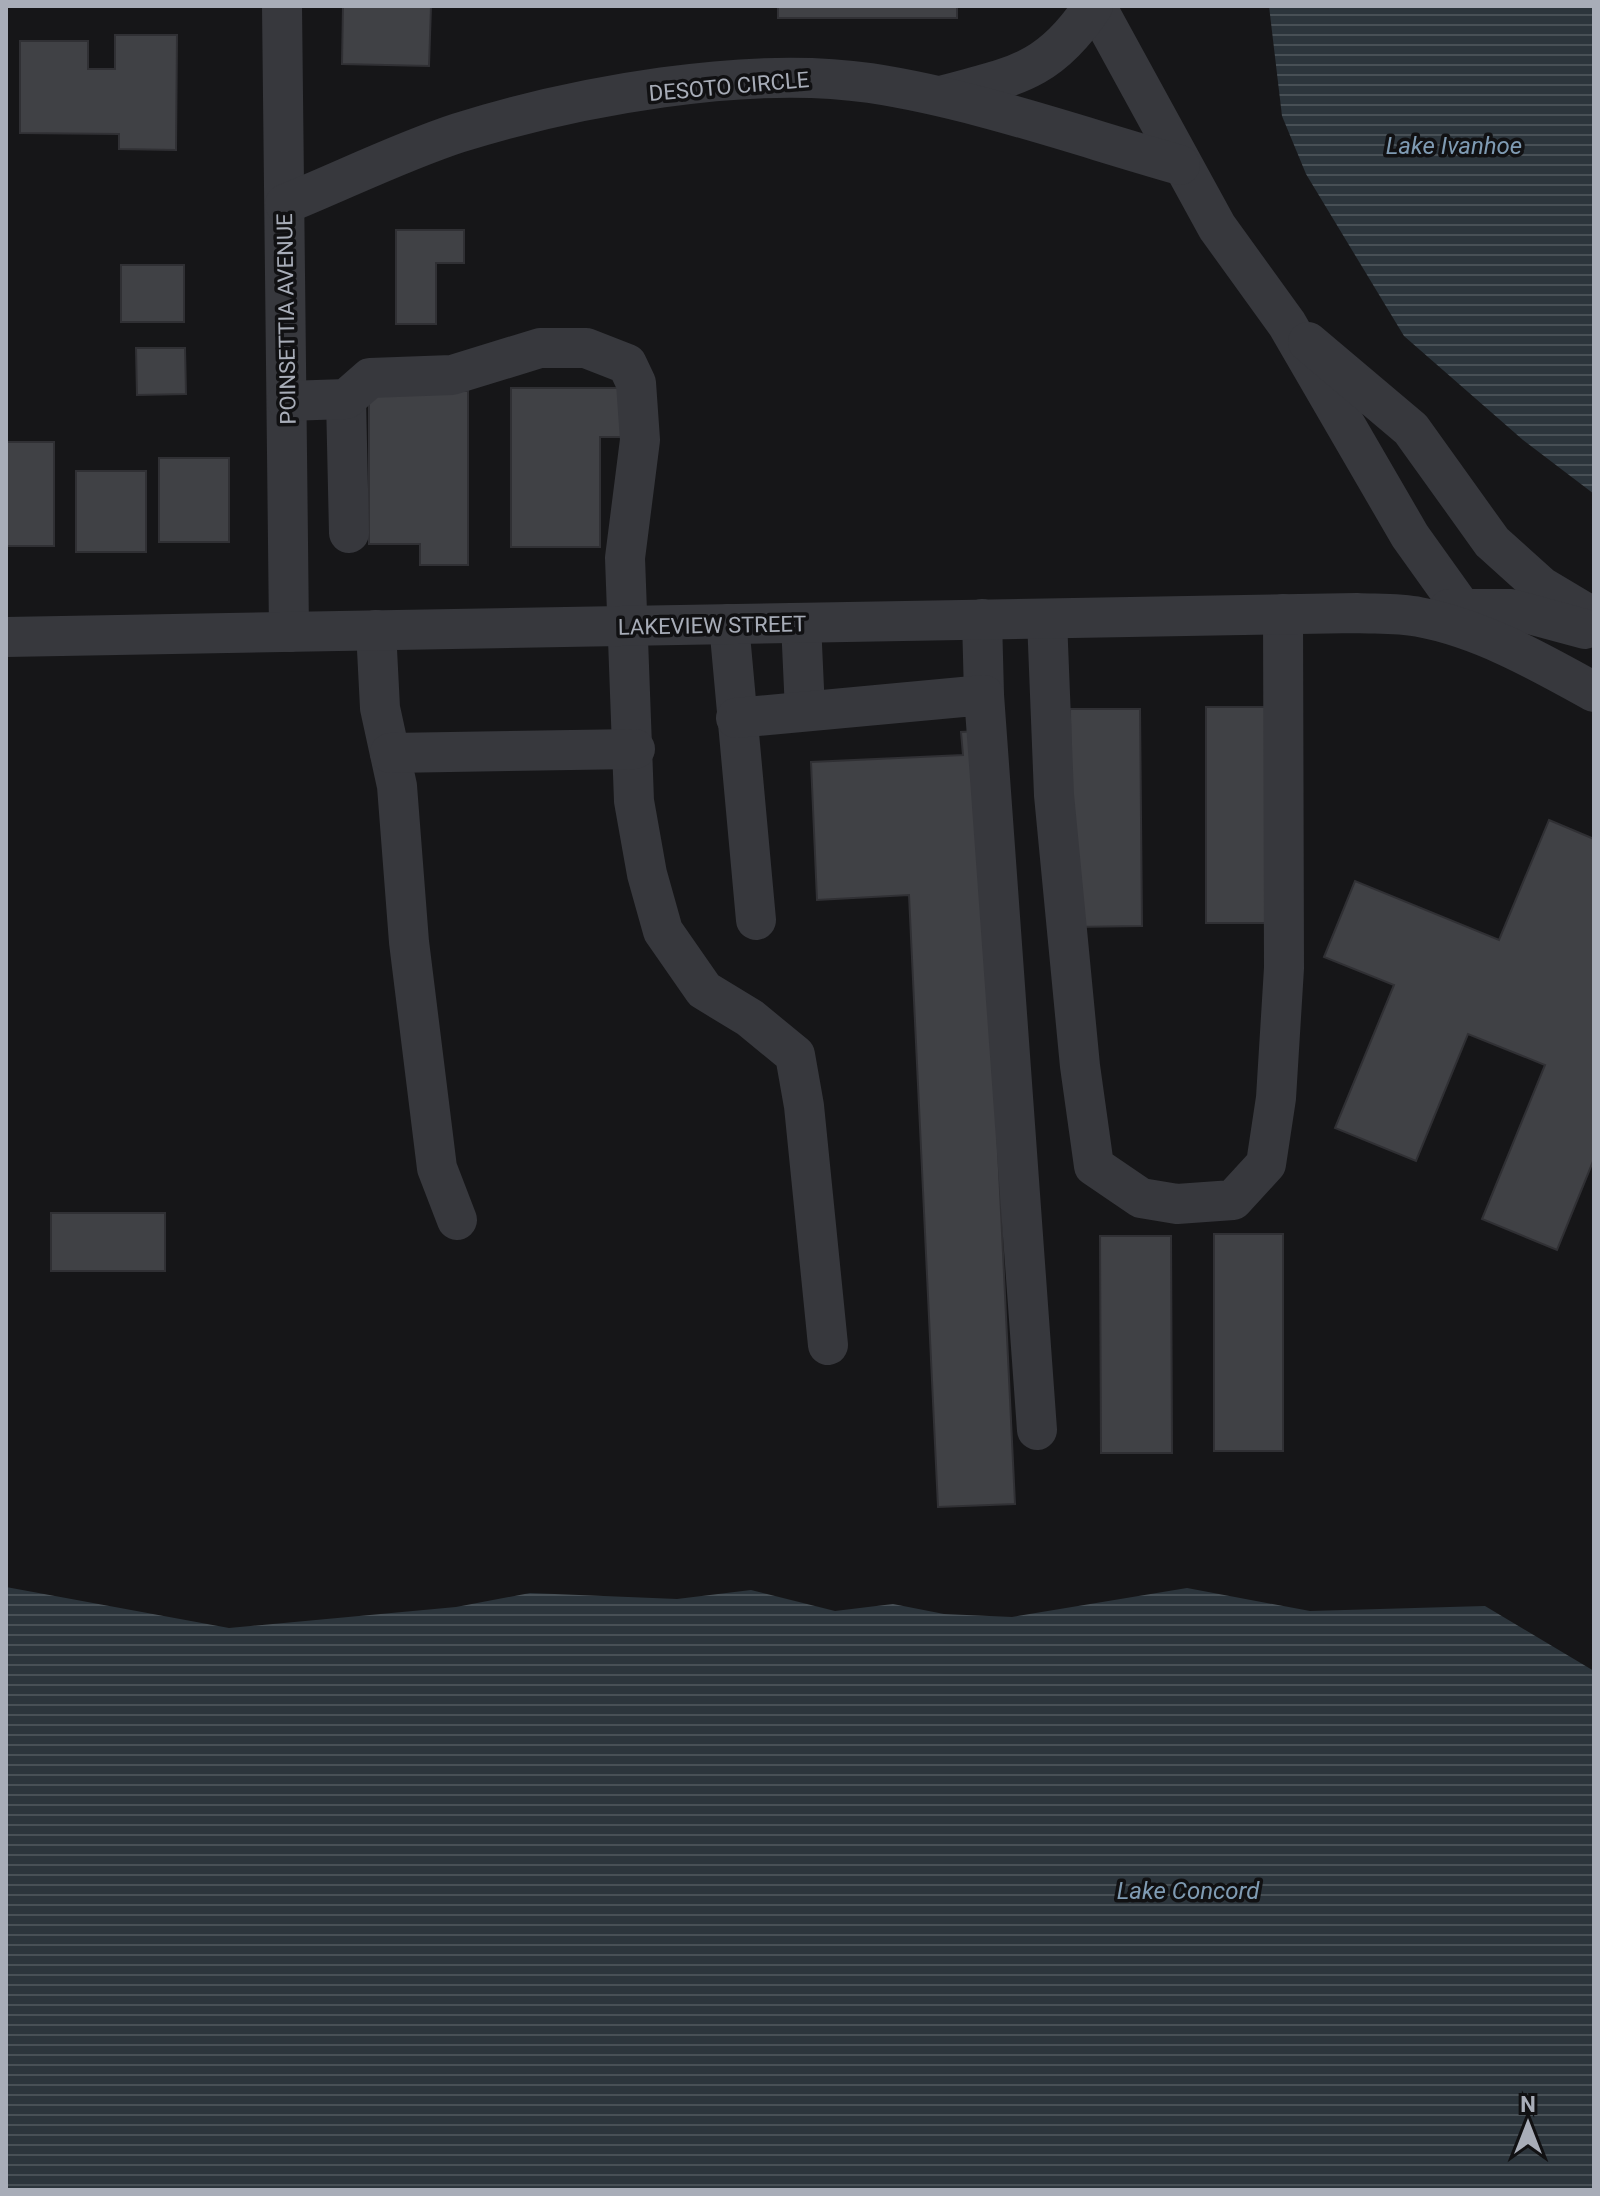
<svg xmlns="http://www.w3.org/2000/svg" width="1600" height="2196" font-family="Roboto,sans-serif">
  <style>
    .water { fill: url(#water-rules) }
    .building { fill: #404145; stroke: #303034; stroke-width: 2 }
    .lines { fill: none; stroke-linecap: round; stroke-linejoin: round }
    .minor { stroke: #37383d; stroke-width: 40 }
    .labels { text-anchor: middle; stroke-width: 7; stroke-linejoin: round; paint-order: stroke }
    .street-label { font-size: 22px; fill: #a8adb8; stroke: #111113 }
    .water-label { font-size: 24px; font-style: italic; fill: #7f9bb3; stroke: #111113 }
  </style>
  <defs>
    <pattern id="water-rules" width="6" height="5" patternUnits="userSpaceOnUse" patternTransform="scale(2)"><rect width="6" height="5" fill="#2c353c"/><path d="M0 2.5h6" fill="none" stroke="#485056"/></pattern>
  </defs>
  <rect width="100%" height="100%" fill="#161618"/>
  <g class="water">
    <polygon points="1269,6 1594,6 1594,494 1523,440 1404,336 1306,174 1282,116"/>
    <polygon points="6,1587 229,1628 456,1607 530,1593 677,1599 751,1590 835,1611 893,1604 944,1614 1012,1617 1187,1588 1310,1611 1485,1606 1594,1671 1594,2190 6,2190"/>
  </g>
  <g class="building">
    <polygon points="343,6 431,6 429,66 342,64"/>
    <rect x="778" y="6" width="179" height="12"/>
    <polygon points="115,35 177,35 176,150 119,149 119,134 20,133 20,41 88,41 88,69 115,69"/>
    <polygon points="396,230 464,230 464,263 436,263 436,324 396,324"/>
    <rect x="121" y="265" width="63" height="57"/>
    <polygon points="136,348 185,348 186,394 137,395"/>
    <polygon points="511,388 624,388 624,437 600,437 600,547 511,547"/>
    <polygon points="369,391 468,391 468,565 420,565 420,544 369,544"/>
    <rect x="6" y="442" width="48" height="104"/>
    <rect x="159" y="458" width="70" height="84"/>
    <rect x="76" y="471" width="70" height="81"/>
    <rect x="1206" y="707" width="69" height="216"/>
    <polygon points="1070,709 1140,709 1142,926 1072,927"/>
    <polygon points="978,731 1015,1504 938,1507 909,895 817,900 811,762 963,755 961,732"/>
    <polygon points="1549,820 1594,839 1594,1159 1557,1250 1482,1219 1545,1065 1468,1034 1416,1161 1335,1128 1394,985 1324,957 1355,881 1499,940"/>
    <rect x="51" y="1213" width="114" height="58"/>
    <rect x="1214" y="1234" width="69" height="217"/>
    <polygon points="1100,1236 1171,1236 1172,1453 1101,1453"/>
  </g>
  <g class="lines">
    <g class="minor">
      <polyline points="282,6 289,632"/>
      <polyline points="1096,6 1217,227 1287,324 1410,536 1460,606 1491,637"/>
      <path d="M 941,96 C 1014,76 1049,73 1093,6"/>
      <path d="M 285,204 C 342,181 400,152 458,133 C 576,96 748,65 870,83 C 975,99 1078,136 1180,165"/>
      <polyline points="1308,342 1411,429 1492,542 1542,587 1594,618"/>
      <polyline points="346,399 349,533"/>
      <polyline points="287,401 346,399 370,378 452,375 540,348 586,348 627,364 636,383 640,440 625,558 634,801 647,874 663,931 704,990 750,1018 795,1055 804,1106 828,1345"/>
      <polyline points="1449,609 1511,609 1585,629"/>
      <polyline points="982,619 984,695"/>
      <polyline points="1047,619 1054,795 1080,1066 1094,1166 1141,1198 1177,1204 1233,1200 1266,1164 1276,1098 1284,968 1283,614"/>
      <polyline points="801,623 805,711"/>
      <polyline points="729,624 756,920"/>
      <polyline points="376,630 380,708 397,786 409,942 437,1168 457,1220"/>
      <path d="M 6,637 L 1357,613 C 1377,614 1399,613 1419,617 C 1480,628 1540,662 1594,692"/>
      <polyline points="736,718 984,695 1037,1430"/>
      <polyline points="390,753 635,749"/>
    </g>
  </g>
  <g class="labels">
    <g class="street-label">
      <text transform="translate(729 86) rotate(-5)" y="8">DESOTO CIRCLE</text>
      <text transform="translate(286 319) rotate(-91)" y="8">POINSETTIA AVENUE</text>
      <text transform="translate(712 625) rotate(-1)" y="8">LAKEVIEW STREET</text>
    </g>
    <g class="water-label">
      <text x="1454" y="154">Lake Ivanhoe</text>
      <text x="1188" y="1899">Lake Concord</text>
    </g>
  </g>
  <rect width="1600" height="2196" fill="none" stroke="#a8adb8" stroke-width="16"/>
  <g transform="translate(1528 2124)" stroke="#111113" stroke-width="6" paint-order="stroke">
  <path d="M0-6L14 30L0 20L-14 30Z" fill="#a8adb8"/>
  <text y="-12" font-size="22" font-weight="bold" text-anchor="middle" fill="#a8adb8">N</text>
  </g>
</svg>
